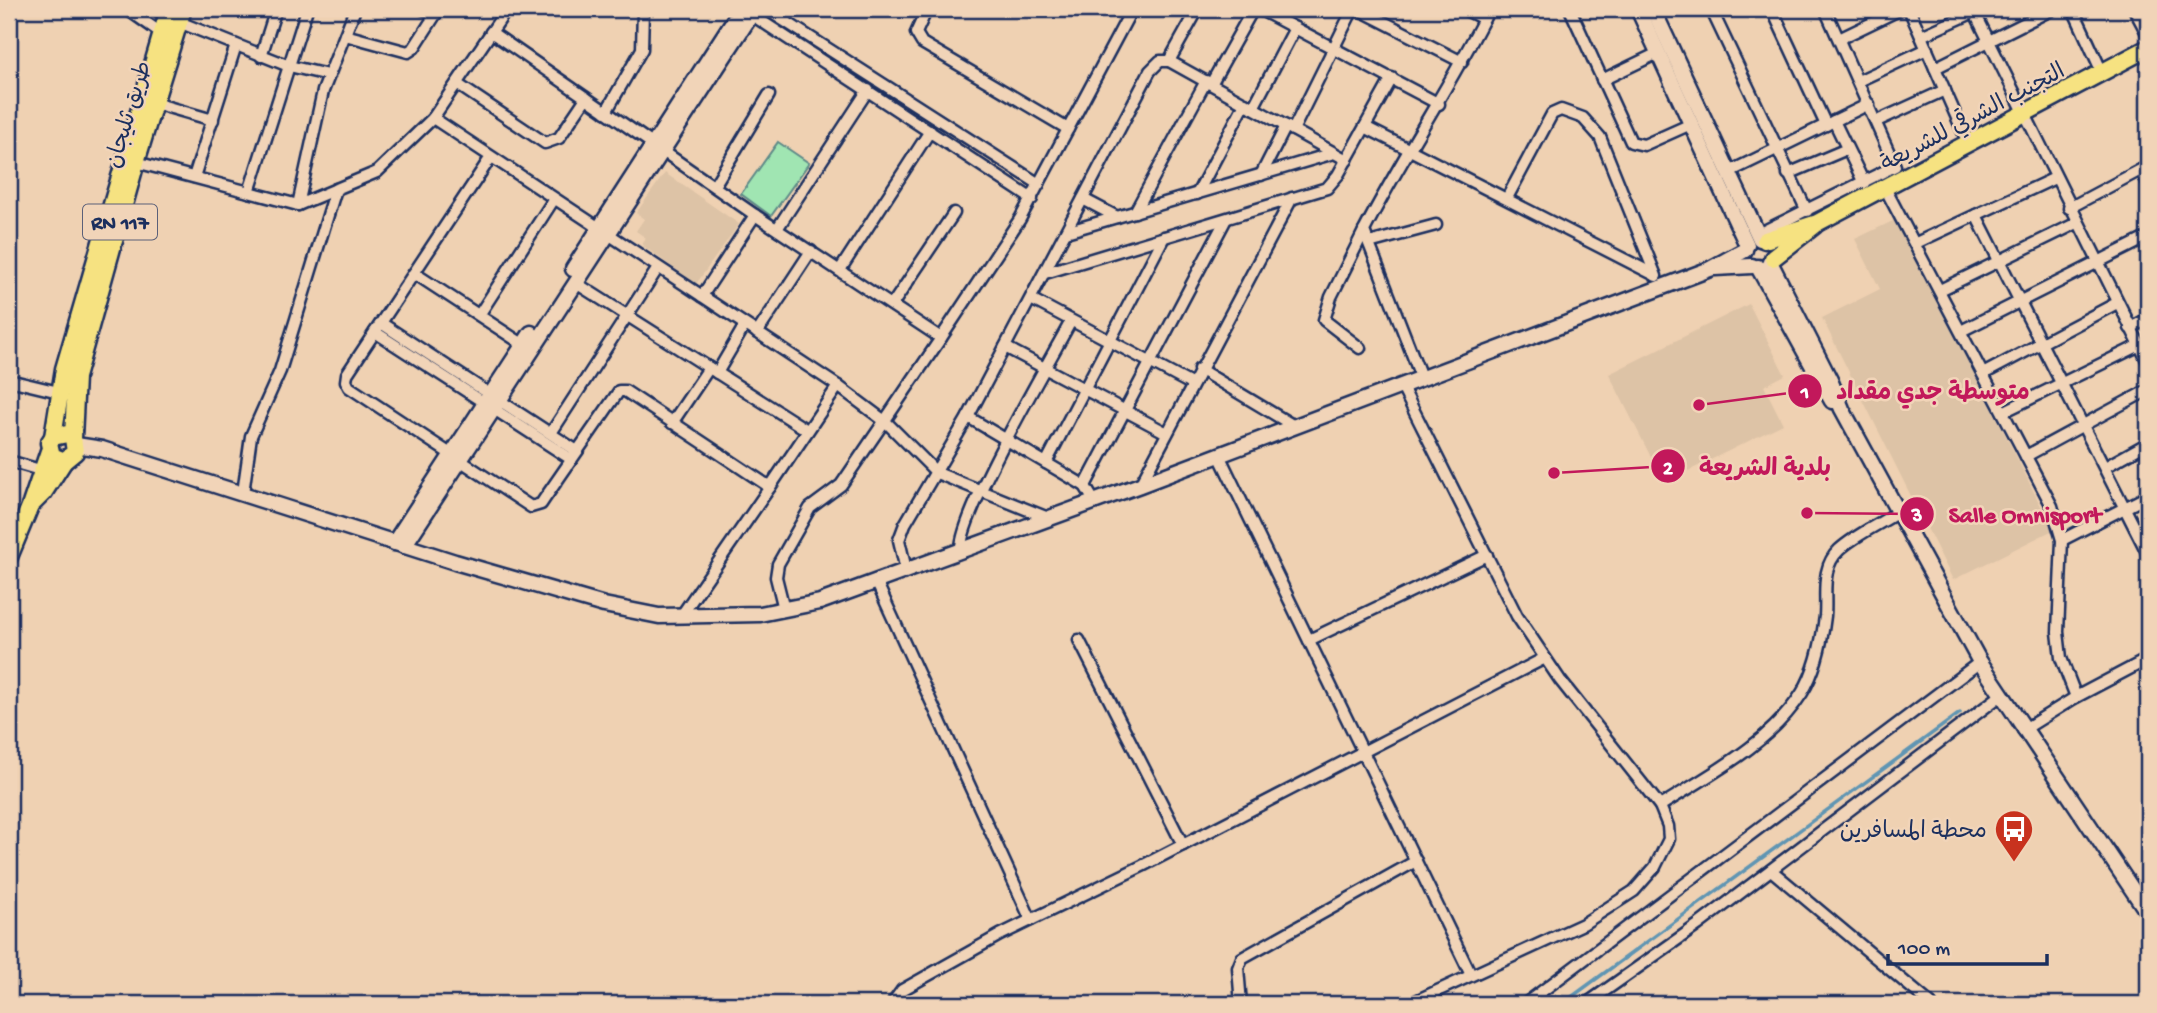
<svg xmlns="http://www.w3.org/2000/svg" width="2157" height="1013" font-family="'Gochi Hand','Playpen Sans Arabic',sans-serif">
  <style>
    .built { fill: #ddc3a6 }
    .green { fill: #a0e5b2; stroke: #5e8a88; stroke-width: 2 }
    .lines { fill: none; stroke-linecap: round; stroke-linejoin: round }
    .stream { stroke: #5f95b3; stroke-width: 3.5 }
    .street-casing { stroke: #1b2f5e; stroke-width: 15 }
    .secondary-casing { stroke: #1b2f5e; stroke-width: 19 }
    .primary-casing { stroke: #1b2f5e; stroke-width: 21 }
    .street { stroke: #f1d4b8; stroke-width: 10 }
    .secondary { stroke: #f1d4b8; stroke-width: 14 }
    .primary { stroke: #f6e281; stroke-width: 16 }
    .labels { text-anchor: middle; stroke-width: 5; stroke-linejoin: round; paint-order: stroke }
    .shield { fill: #f1d4b8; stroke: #5b6079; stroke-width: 2 }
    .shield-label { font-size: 21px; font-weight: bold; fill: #1b2f5e }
    .street-label { font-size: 23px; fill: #1b2f5e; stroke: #f1d4b8 }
    .poi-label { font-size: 23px; fill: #1b2f5e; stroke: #f1d4b8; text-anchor: end }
    .leader { fill: none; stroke: #c2185b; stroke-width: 2.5 }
    .callout-dot { fill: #c2185b; stroke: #f1d4b8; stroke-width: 2.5 }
    .mark-label { font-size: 21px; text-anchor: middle; font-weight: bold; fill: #fff }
    .callout-label { font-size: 24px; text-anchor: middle; font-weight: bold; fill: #c2185b; stroke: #f1d4b8; stroke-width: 5; stroke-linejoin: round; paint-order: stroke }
  </style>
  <rect width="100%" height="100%" fill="#efd1b2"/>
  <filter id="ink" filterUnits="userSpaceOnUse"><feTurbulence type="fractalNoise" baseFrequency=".0143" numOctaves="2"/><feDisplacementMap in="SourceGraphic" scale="14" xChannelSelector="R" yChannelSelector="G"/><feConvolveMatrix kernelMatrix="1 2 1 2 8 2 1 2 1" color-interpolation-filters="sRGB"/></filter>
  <g filter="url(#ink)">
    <g class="built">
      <polygon points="665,173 739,224 696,284 642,245 646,238 636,231 644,219 636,213"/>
      <polygon points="1897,219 2053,530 1953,580 1822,318 1880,289 1855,239"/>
      <polygon points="1749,304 1785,375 1764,386 1783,424 1664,483 1609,374"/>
    </g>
    <polygon class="green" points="778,142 809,163 771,216 741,194"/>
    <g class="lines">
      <polyline class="stream" points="1562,1004 1960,713"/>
      <g class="street-casing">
        <g id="street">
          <polyline points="127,9 164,35"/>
          <polyline points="423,9 436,13"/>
          <polyline points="766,9 1039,184"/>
          <polyline points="927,9 916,33 922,43 1068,129"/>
          <polyline points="1259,9 1439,104"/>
          <polyline points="1358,9 1462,62"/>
          <polyline points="1464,9 1484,19"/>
          <polyline points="1570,9 1631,142 1644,145 1691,124"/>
          <polyline points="1711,9 1807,211"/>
          <polyline points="1772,9 1826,125"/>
          <polyline points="1909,9 1968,143"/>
          <polyline points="1973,9 2148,362"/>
          <polyline points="2073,9 2102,72"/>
          <polyline points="2134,9 2148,35"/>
          <polyline points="746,11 1032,199"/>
          <polyline points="179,22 289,66 328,75"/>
          <polyline points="491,32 755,215 941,338 1020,219 1132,9"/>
          <polyline points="345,35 408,52 414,48 439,9"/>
          <polyline points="1921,36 1981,9"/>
          <polyline points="1839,39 1901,9"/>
          <polyline points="261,56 276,9"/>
          <polyline points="1169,61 1347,160"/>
          <polyline points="1935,68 2053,9"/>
          <polyline points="1602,80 1658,53"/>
          <polyline points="1858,81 1927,49"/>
          <polyline points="457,84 545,143 559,138 586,98"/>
          <polyline points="1211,84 1253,9"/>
          <polyline points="154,103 213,120"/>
          <polyline points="1253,108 1295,28"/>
          <polyline points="606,112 642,49 643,9"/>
          <polyline points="1834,121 1864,183"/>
          <polyline points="1877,121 1945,90"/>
          <polyline points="1365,127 1655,275"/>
          <polyline points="1293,130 1353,9"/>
          <polyline points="491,157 347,374 346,381 349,387 531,507 541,504 545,498 619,391 625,391 770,487 838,386 433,118 507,9"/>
          <polyline points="136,162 298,205 323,91 355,9"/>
          <polyline points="2141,170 2148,184"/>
          <polyline points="1729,172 1869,104"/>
          <polyline points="1788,174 1847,149"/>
          <polyline points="1261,175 1286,126"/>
          <polyline points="194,177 236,45"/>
          <polyline points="714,186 769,95"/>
          <polyline points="1885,188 2052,506 2062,540 2058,632 2061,658 2076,697"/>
          <polyline points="249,192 307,9"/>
          <polyline points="1197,194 1245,103"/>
          <polyline points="1507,198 1552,114 1561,110 1583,118 1600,137 1656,276"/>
          <polyline points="1083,199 1117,217"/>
          <polyline points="298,205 377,172 433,118"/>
          <polyline points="2069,208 2148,166"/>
          <polyline points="1135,212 1206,81"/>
          <polyline points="1976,215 2148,554"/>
          <polyline points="777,229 868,90"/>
          <polyline points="1066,232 1334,153"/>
          <polyline points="1758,234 1895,166 1825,9"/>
          <polyline points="1369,243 1436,225"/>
          <polyline points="1916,243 2055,178"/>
          <polyline points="840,270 930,131"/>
          <polyline points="414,273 524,345"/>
          <polyline points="1045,273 1327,188 1338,175 1392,78"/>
          <polyline points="576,283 807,430"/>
          <polyline points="1940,290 2077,223"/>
          <polyline points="702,296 755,215"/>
          <polyline points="1031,299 1191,384"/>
          <polyline points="892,305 954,213"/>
          <polyline points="479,315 554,199"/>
          <polyline points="381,323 577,451"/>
          <polyline points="2130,328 2148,319"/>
          <polyline points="1961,331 2148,237"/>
          <polyline points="375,332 571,459"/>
          <polyline points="757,333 811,251"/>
          <polyline points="1005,347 1167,433"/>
          <polyline points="1360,348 1324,320 1331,297 1364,231"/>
          <polyline points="1199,369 1294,426"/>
          <polyline points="717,373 745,325"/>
          <polyline points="1983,374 2117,303"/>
          <path d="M 1421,377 L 1364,231 C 1403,155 1451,85 1489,9"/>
          <polyline points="9,380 63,393"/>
          <polyline points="1401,385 1517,616 1560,680 1660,806"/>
          <polyline points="838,386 886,422 937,473 1048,518"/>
          <polyline points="2003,412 2140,345"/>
          <polyline points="968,417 1085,486 1094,501"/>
          <polyline points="672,423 709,368"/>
          <polyline points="551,433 658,268"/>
          <polyline points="1219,455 1471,975"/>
          <polyline points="2026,456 2148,390"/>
          <polyline points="9,461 40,470"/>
          <polyline points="1046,463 1164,237"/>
          <polyline points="2105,467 2148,443"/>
          <polyline points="1140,485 1292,198"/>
          <polyline points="1085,486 1226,219"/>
          <polyline points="243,493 251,436 280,371 336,189"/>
          <polyline points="2062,540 2148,496"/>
          <path d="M 961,550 C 958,517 1050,360 1071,321"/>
          <polyline points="906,570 899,540 905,524 968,417 1150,71 1160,61 1169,61 1198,9"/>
          <polyline points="876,581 1031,920"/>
          <polyline points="784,609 776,577 778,564 810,508 841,485 941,338"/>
          <polyline points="681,616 770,487"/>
          <polyline points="1079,640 1183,845"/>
          <polyline points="1309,640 1487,555"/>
          <polyline points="2023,730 2076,697 2148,659"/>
          <polyline points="1771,870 1931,1004"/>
          <polyline points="892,1004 902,990 1000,935 1142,866 1545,658"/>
          <polyline points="1241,1004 1238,968 1242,958 1416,861"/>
          <path d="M 1409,1004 L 1583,924 L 1634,891 L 1655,867 L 1669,839 L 1668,826 L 1660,806 C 1709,775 1770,744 1802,693 C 1815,672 1822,641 1825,616 C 1827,594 1820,568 1839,550 C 1855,535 1880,524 1898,512"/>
          <polyline points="1525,1004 1980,662"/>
          <polyline points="1586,1004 1698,925 2000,696"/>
        </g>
      </g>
      <g class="secondary-casing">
        <g id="secondary">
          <polyline points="1638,9 1747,245"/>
          <polyline points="1653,9 1760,239"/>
          <polyline points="1770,262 1830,380 1842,409 1980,662 2148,913"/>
          <polyline points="1758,267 1832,401"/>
          <polyline points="1715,268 1752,266"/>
          <polyline points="573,269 741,9"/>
          <polyline points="76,445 102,449 455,562 604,605 659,616 760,614 820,602 1140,485 1710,269 1745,250"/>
          <polyline points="394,543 531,333"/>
          <polyline points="404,546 755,9"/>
        </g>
      </g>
      <g class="primary-casing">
        <g id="primary">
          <polyline points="1765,240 1817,223 2148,48"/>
          <polyline points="1773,258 1815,225"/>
          <polyline points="53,437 64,369 169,9"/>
          <polyline points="73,438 67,434 53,437 49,443 52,456 64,461 75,452 73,438 76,377 136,162 183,9"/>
          <polyline points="33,503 44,492 64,461"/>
          <polyline points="9,557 31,504 49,451"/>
        </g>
      </g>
      <use href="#street" class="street"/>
      <use href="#secondary" class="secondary"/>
      <use href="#primary" class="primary"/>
    </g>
  </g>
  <defs>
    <g id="bus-pin" transform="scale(2.0125)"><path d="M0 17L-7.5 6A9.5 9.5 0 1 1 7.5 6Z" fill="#c8321e" stroke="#f1d4b8"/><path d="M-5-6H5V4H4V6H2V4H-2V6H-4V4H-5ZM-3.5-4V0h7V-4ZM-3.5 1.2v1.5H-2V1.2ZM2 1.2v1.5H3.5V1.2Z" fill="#fff"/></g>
  </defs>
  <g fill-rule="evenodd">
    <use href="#bus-pin" x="2014" y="829"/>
  </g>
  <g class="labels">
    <rect class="shield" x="83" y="204.5" width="74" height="35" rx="5"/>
    <g class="shield-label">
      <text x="120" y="229">RN 117</text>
    </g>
    <g class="street-label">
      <text transform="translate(127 114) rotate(-73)" y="8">طريق ثليجان</text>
      <text transform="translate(1972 116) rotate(-28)" y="8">التجنب الشرقي للشريعة</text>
    </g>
    <g class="poi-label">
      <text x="1987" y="837">محطة المسافرين</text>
    </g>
  </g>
  <path class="leader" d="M1699 405L1805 391M1554 473L1668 466M1807 513L1917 514"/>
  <g class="callout-dot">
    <circle cx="1699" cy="405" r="7"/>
    <circle cx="1554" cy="473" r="7"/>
    <circle cx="1807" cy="513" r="7"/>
    <circle cx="1805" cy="391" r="18"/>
    <circle cx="1668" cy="466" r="18"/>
    <circle cx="1917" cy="514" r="18"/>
  </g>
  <g class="mark-label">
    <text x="1805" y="398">1</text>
    <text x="1668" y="474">2</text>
    <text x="1917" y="521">3</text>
  </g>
  <g class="callout-label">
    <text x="1933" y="399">متوسطة جدي مقداد</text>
    <text x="1765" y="475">بلدية الشريعة</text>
    <text x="2025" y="522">Salle Omnisport</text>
  </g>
  <rect width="2157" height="1013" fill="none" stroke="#f1d4b8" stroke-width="35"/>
  <rect x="18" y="18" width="2122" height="978" fill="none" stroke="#1b2f5e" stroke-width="2.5" filter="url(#ink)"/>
  <path d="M1888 954v10h159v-10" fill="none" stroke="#1b2f5e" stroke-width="3.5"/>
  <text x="1898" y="954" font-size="21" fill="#1b2f5e" stroke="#f1d4b8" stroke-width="5" paint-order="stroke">100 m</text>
</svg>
